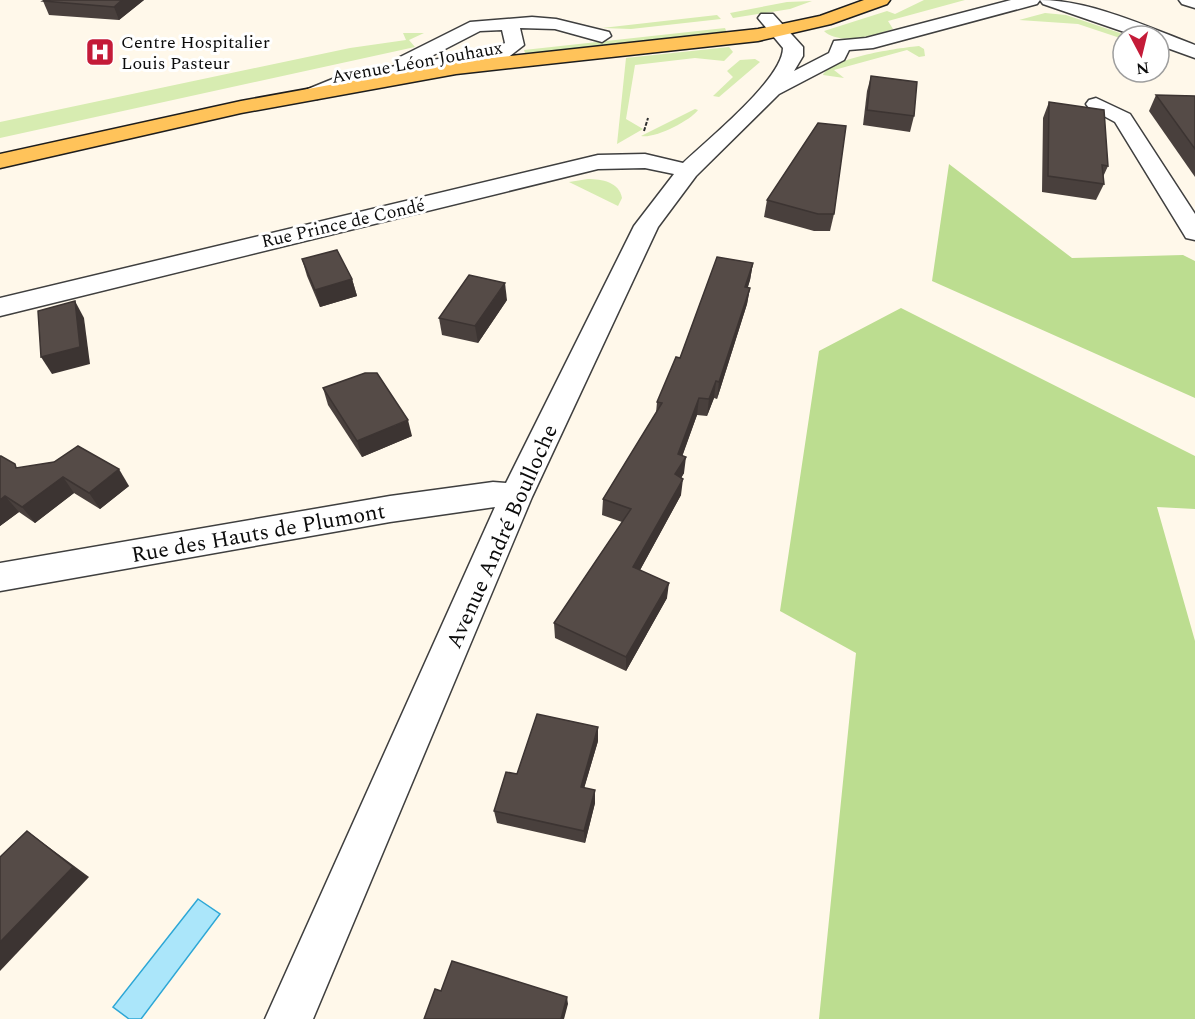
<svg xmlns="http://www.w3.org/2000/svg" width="1195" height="1019" font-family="Spectral,serif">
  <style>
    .green { fill: #d7ecb1 }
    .forest { fill: #bcdd90 }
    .water { fill: #abe6fa; stroke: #2da7d6; stroke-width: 1.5 }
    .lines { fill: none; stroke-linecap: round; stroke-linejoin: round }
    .minor-casing { stroke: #3f3f3f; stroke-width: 3 }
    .major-casing { stroke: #1d1d1d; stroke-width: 3 }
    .path { stroke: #2e2e2e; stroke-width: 2; stroke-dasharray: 4 1.5; stroke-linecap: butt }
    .minor { fill: #fff; fill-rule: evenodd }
    .major { fill: #ffc35a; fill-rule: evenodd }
    .wall { fill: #49403d }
    .shaded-wall { fill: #3c3432 }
    .building { fill: #554b47; stroke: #3c3432; stroke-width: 1.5 }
    .labels { text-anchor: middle; stroke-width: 6; stroke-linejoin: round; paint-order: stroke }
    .far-poi-label { font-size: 18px; fill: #0c0c0c; stroke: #fff; text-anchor: start }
    .far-street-label { font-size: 18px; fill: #0c0c0c; stroke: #fff }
    .street-label { font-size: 22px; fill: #0c0c0c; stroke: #fff }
  </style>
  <rect width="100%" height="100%" fill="#fff8ea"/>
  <g class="green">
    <path d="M 924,0 L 965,0 L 888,21 L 893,29 C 876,35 839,46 824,31 L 887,11 L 895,14 Z"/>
    <polygon points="812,1 790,9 733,18 730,13 787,2"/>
    <polygon points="1045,13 1066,15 1129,36 1123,36 1123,39 1078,24 1019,20"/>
    <polygon points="717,15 721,19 631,29 602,28"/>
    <polygon points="725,28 727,33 550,52 525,53 524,50"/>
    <polygon points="403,33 424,33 409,40 415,47 0,138 0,122 350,48 406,40"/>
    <path d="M 919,46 L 924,49 L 925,56 L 919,57 L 907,50 L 834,70 L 844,78 L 823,75 C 832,57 899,48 919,46 Z"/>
    <polygon points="729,47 733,52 724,61 695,58 635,65 626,119 643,129 617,144 626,58"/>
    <polygon points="755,59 760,62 719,97 713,96 733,77 727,71 740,60"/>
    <path d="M 695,109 L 698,110 C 690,121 654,139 641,136 Z"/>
    <path d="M 588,179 C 602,179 619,182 622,198 L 618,206 L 569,182 Z"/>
  </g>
  <g class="forest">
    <polygon points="949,164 1072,258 1183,255 1195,261 1195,398 932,281"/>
    <polygon points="901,308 1195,456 1195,509 1157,507 1195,641 1195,1019 819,1019 856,653 780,611 819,351"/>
  </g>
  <polygon class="water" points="198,899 220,914 141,1019 129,1019 113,1007"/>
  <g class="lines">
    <g class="minor-casing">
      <g id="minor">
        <path d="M 1011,0 L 1040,0 L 1037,4 L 873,48 L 849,50 L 844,60 L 779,94 L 696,176 L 658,227 L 532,497 L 313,1019 L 265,1019 L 495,507 L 390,522 L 0,591 L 0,563 L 390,496 L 493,482 L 506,483 L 634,226 L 674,174 L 645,168 L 598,169 L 0,316 L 0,298 L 598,155 L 645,154 L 683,163 C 707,140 783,79 783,48 L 758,18 L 761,14 L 773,14 L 803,47 L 803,56 L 794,71 L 829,53 L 834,41 L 866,38 Z"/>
        <path d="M 1040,0 C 1090,0 1148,27 1195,45 L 1195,58 L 1159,45 L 1159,36 L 1136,36 L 1043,4 Z"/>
        <polygon points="1179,0 1195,0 1195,8 1182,4"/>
        <path d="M 532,17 L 556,19 L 609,32 L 611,36 L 602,42 L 555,29 L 520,28 L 524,45 L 506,59 L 352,85 L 317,99 L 303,99 L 300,95 L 303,91 L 340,76 L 401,65 L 397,61 L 400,57 L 470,22 ZM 502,30 L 505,43 L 493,50 L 420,62 L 480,31 Z"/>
        <polygon points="1096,98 1130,114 1195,214 1195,240 1186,238 1183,233 1115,122 1089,108 1086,104 1089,100"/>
      </g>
    </g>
    <g class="major-casing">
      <polygon id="major" points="864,0 890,0 887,4 831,24 758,41 456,74 241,113 0,168 0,154 241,101 456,62 758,29 820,16"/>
    </g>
    <polyline class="path" points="644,131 648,118"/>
    <use href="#minor" class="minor"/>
    <use href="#major" class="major"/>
  </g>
  <g class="wall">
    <polygon points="45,0 144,0 119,20 49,15 43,1"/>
    <polygon points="871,76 914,116 910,132 863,125 867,91"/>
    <polygon points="1156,95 1195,96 1195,177 1149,111"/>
    <polygon points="1049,102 1108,166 1103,177 1104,184 1096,200 1042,192 1043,118"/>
    <polygon points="767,200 834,214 830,231 814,231 764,217"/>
    <polygon points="302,259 352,279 357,296 320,307 307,276"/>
    <polygon points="753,263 750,280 748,287 750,288 747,304 717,399 714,398 707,416 697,415 682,456 684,473 681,478 681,495 640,570 667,598 626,671 555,638 554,623 622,522 602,515 603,499 656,413 657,402 680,358"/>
    <polygon points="507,300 478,343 442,335 439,318"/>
    <polygon points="323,388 412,436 362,457 328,405"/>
    <polygon points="0,456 18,468 129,486 100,509 74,493 35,523 19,512 0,526"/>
    <polygon points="598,741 584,788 595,803 585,843 497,823 494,811 517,774"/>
  </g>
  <g class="shaded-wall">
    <polygon points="122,0 144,0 119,20 114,7"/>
    <polygon points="753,263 750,280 742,304 745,287"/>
    <polygon points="352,279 357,296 320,307 315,290"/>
    <polygon points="505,283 507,300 478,343 475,326"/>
    <polygon points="750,288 747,304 717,399 719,382"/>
    <polygon points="75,301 84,318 90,364 52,374 41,357"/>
    <polygon points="716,381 714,398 707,416 709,399"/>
    <polygon points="699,398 697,415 677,471 678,454"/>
    <polygon points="408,420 412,436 362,457 357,441"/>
    <polygon points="686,457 684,473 674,490 675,474"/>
    <polygon points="119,469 129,486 100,509 89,493"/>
    <polygon points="63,477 74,493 35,523 22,507"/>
    <polygon points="683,479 681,495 633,583 633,567"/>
    <polygon points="5,496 19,512 0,526 0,500"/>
    <polygon points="669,583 667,598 626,671 626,657"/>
    <polygon points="598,727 598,741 581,799 581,787"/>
    <polygon points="595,790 595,803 585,843 584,831"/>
    <polygon points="27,831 89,877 0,971 0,942"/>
    <polygon points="567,997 568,1004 564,1019 561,1019"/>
  </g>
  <g class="building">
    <polygon points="45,0 122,0 114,7 43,1"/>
    <polygon points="871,76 917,82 914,116 867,110"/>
    <polygon points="1156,95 1195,96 1195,149"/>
    <polygon points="1049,102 1104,110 1108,166 1102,165 1104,184 1048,176"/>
    <polygon points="818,123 846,126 834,214 818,214 767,200"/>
    <polygon points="337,250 352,279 315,290 302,259"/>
    <polygon points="717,257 753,263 745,287 750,288 719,382 716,381 709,399 699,398 678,454 686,457 675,474 683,479 633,567 669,583 626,657 554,623 631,509 603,499 662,403 657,402 676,357 680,358"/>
    <polygon points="469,275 505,283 475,326 439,318"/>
    <polygon points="75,301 80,347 41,357 38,311"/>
    <polygon points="365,373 377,373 408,420 357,441 323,388"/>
    <polygon points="78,446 119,469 89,493 63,477 22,507 5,496 0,500 0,456 1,456 15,464 16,468 54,462"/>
    <polygon points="537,714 598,727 581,787 595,790 584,831 494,811 506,772 517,774"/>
    <polygon points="27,831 73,867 0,942 0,857"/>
    <polygon points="452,961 567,997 561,1019 424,1019 435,989 441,991"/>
  </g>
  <defs>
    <g id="hospital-square" transform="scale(1.5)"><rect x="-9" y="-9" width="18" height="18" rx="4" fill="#c41b38" stroke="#fff"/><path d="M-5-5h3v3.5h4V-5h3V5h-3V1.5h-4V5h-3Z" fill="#fff"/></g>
  </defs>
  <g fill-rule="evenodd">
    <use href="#hospital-square" x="100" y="52"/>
  </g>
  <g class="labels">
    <g class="far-poi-label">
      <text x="121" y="48">Centre Hospitalier<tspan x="121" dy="21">Louis Pasteur</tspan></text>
    </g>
    <g class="far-street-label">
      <text transform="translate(417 62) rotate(-10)" y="6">Avenue Léon Jouhaux</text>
      <text transform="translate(343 223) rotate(-13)" y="6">Rue Prince de Condé</text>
    </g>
    <g class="street-label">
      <text transform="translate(258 532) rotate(-10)" y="8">Rue des Hauts de Plumont</text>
      <text transform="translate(501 536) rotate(-66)" y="8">Avenue André Boulloche</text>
    </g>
  </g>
  <g transform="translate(1141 54) rotate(173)"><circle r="28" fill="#ffffff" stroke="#9e9e9e" stroke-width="1.5"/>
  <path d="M0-4.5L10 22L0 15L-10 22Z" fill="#c41b38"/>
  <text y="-9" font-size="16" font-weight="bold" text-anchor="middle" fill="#0c0c0c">N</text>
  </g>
</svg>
